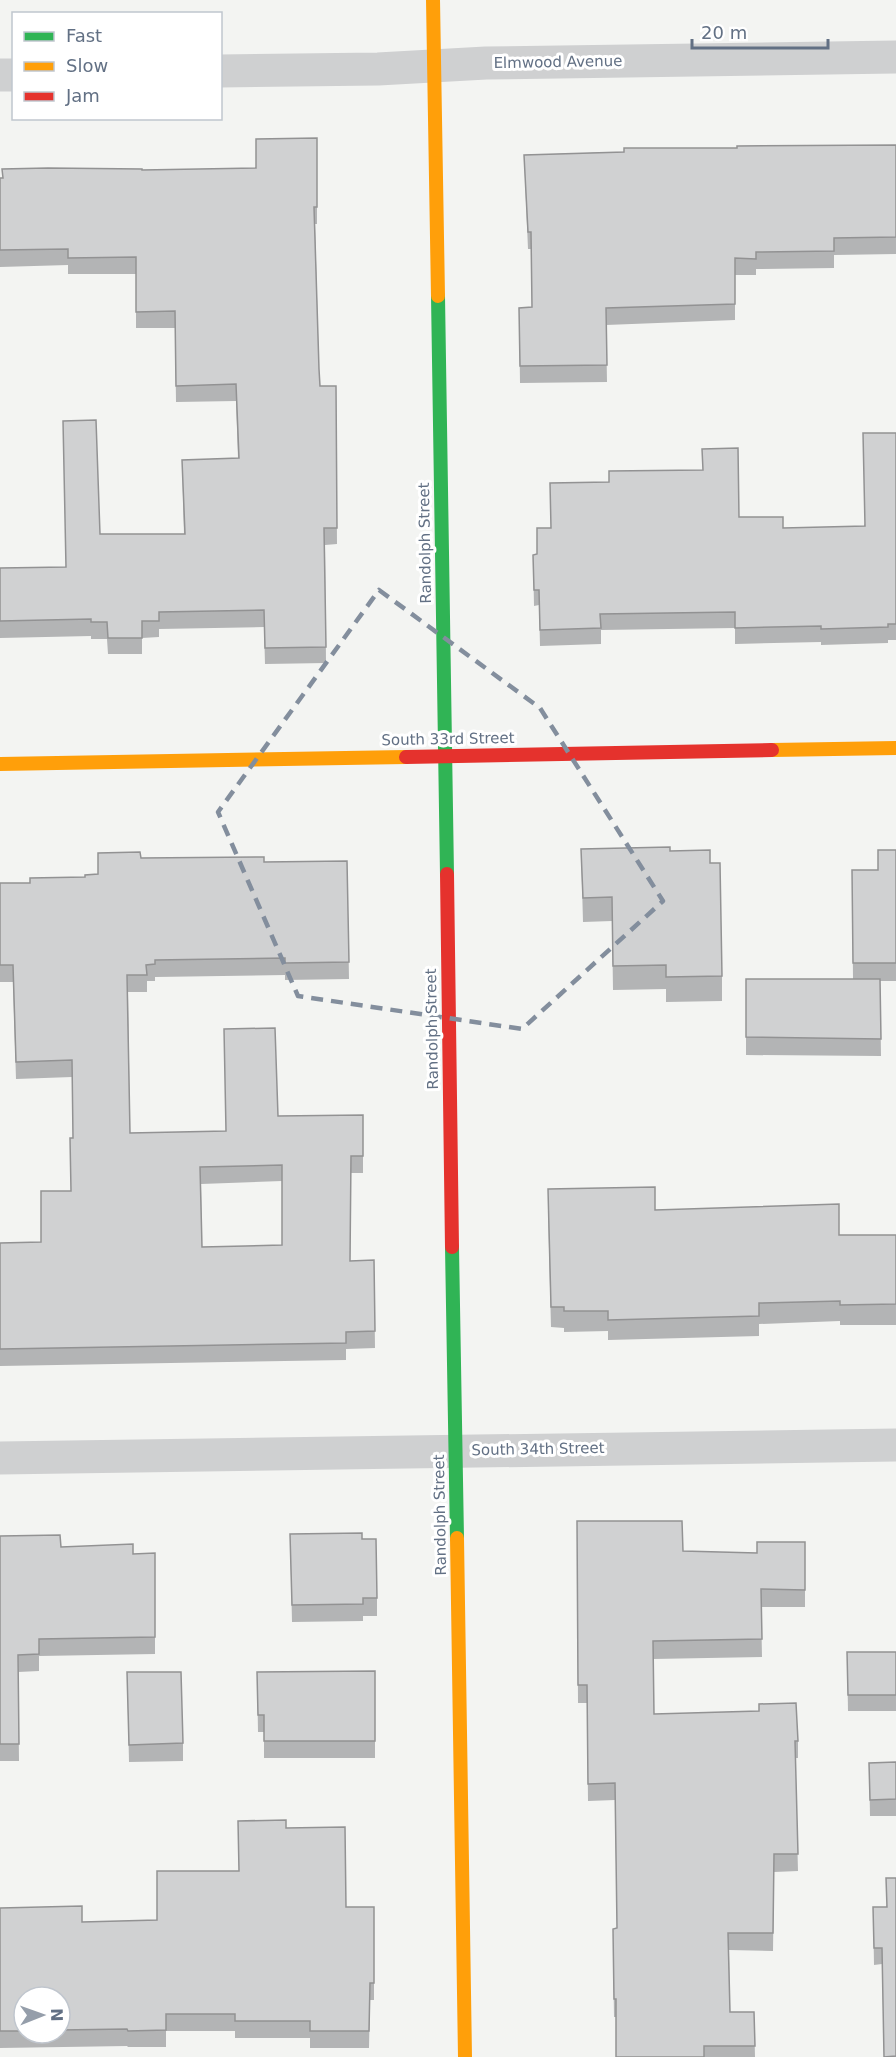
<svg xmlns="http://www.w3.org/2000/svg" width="896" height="2057" font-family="'DejaVu Sans',sans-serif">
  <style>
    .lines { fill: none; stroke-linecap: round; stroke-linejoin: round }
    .street { stroke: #cfd0d1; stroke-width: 33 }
    .fast { stroke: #30b455; stroke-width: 14 }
    .slow { stroke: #ff9f0a; stroke-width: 14 }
    .jam { stroke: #e5322d; stroke-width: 14 }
    .wall { fill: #b3b4b5; fill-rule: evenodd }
    .building { fill: #d0d1d2; stroke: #929293; stroke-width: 1.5; fill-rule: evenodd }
    .marked { fill: none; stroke: #838e9d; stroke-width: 4.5; stroke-dasharray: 12 8; stroke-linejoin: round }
    .labels { text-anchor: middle; stroke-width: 6; stroke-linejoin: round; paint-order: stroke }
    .street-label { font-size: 15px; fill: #627084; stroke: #fff }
  </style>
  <rect width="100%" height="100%" fill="#f3f4f2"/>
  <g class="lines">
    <g class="street">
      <polyline points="220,71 378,69 486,63 896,57"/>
      <polyline points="0,75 14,75"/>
      <polyline points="0,1458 896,1445"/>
    </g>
    <g class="fast">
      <polyline points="438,296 447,874"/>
      <polyline points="452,1247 457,1538"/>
    </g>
    <g class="slow">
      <polyline points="433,0 438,296"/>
      <polyline points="772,750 896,748"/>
      <polyline points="0,764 406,757"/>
      <polyline points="457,1538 465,2057"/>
    </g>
    <g class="jam">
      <polyline points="406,757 772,750"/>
      <polyline points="447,874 452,1247"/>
    </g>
  </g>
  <g class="wall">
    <polygon points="317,138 317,224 315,224 319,369 320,386 336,386 337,544 325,545 326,663 265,664 264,627 159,629 159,637 142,638 142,654 108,654 107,639 91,639 91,636 0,638 0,568 65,567 100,534 184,534 182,460 238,458 236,401 176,402 175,328 136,328 136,274 68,274 68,265 0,267 0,178 142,170 256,168"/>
    <polygon points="896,145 896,254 834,255 834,268 756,269 756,275 735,275 735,320 606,325 607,382 520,383 519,308 532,307 531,249 528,249 524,155 737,148"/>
    <polygon points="896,433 896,640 888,640 888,643 821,645 821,642 735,644 735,628 601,630 601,644 540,646 539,605 534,606 533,555 537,554 550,528 609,482 703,470 702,449 739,517 783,528 864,526"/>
    <polygon points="581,849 670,851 710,863 722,976 722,1001 666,1002 666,989 613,990 612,921 583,922"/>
    <polygon points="896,850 896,981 880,981 881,1056 746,1055 746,979 853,979 852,870 878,870"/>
    <path d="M 141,858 L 264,862 L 347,861 L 349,979 L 285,980 L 285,975 L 155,977 L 155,981 L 147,981 L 147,992 L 128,992 L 130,1133 L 225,1131 L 278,1116 L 363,1115 L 363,1173 L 351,1173 L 350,1261 L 374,1260 L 375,1348 L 346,1349 L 346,1360 L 0,1366 L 0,1243 L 41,1242 L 71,1191 L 73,1138 L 72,1077 L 16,1079 L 13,982 L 0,982 L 0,883 L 30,883 L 85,877 L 98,874 ZM 282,1181 L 282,1245 L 202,1247 L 201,1184 Z"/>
    <polygon points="548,1210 655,1210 839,1235 896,1235 896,1325 840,1325 840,1321 759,1324 759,1336 608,1340 608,1331 564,1332 564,1328 551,1327"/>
    <polygon points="577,1521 683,1551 757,1553 805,1542 805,1607 761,1607 762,1657 653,1659 654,1714 798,1741 798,1758 795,1758 798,1871 774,1872 773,1951 729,1950 730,2012 754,2012 755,2057 616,2057 616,2017 614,2017 613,1946 617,1928 615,1800 588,1801 587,1703 578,1703"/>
    <polygon points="290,1534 362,1539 377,1598 377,1616 363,1616 363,1621 292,1622"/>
    <polygon points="0,1536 61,1547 133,1554 155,1553 155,1654 39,1656 39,1671 18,1672 19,1761 0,1761"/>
    <polygon points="847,1652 896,1652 896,1711 848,1711"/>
    <polygon points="375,1671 375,1758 264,1758 264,1732 258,1732 257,1672"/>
    <polygon points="127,1672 183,1743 183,1761 129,1762"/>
    <polygon points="896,1762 896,1816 870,1816 869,1763"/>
    <path d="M 286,1828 L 346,1907 L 374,1907 L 374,2000 L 370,2000 L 369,2048 L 310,2048 L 310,2038 L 235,2038 L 235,2031 L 166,2031 L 166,2047 L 128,2047 L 127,2046 L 0,2048 L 0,1908 L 82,1922 L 157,1920 L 239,1871 ZM 24,1997 L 60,1997 L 60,2033 L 24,2033 Z"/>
    <polygon points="896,1878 896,2057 884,2057 882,1964 874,1965 873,1907 886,1907"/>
  </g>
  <g class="building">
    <polygon points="317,138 317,207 314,207 319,369 320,386 336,386 337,528 324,528 326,647 265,648 264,610 159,612 159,621 142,621 142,638 108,638 107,622 91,622 91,619 0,621 0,568 66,567 63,421 96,420 100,534 185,534 182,460 239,458 236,384 176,386 175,311 136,312 136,257 68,258 68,249 0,250 0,178 3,178 2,169 48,168 142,169 142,170 256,168 256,139"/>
    <polygon points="896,145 896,237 834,238 834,251 756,252 756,259 735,258 735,304 606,308 607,365 520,366 519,308 532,307 531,232 528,232 524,155 624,152 624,148 737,148 737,146"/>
    <polygon points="863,433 896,433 896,624 888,624 888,627 821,629 821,626 735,628 735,612 600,614 601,628 540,630 539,590 534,590 533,555 537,554 537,528 551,528 550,483 609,482 609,471 703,470 702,449 738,448 739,517 783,517 783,528 865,526"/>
    <polygon points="670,847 670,851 710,850 710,863 720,863 722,976 666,977 666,965 613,966 612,897 583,898 581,849"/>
    <polygon points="878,850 896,850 896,963 853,963 852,870 878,870"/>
    <path d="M 140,852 L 141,858 L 264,857 L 264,862 L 347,861 L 349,962 L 285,963 L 285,958 L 155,960 L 155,964 L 146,965 L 147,975 L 127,975 L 130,1133 L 226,1131 L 224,1029 L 275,1028 L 278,1116 L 363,1115 L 363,1156 L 351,1156 L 350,1261 L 374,1260 L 375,1331 L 346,1332 L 346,1343 L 0,1349 L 0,1243 L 41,1242 L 41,1191 L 71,1191 L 70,1138 L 73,1138 L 72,1060 L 16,1062 L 13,965 L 0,965 L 0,883 L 30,883 L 30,878 L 85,877 L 85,875 L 98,874 L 98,853 ZM 282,1165 L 282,1245 L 202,1247 L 200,1167 Z"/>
    <polygon points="746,979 880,979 881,1039 746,1037"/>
    <polygon points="655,1187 655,1210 839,1204 839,1235 896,1235 896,1304 840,1305 840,1301 759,1303 759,1316 608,1320 608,1311 564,1311 564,1307 551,1307 548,1189"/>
    <polygon points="577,1521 682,1521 683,1551 757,1553 757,1542 805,1542 805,1590 761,1589 762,1639 653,1641 654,1714 759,1711 759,1704 796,1703 798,1741 795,1741 798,1854 774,1854 773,1933 728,1933 730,2012 754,2012 755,2046 704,2046 704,2057 616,2057 616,1999 614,1999 613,1929 617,1928 615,1783 588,1784 587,1685 578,1685"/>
    <polygon points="362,1533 362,1539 376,1539 377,1598 363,1598 363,1604 292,1605 290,1534"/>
    <polygon points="60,1535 61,1547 133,1544 133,1554 155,1553 155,1637 39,1639 39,1654 18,1655 19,1744 0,1744 0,1536"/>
    <polygon points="847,1652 896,1652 896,1695 848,1695"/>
    <polygon points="375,1671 375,1741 264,1741 264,1715 258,1715 257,1672"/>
    <polygon points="127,1672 181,1672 183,1743 129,1745"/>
    <polygon points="896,1762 896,1799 870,1800 869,1763"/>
    <polygon points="286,1820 286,1828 345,1827 346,1907 374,1907 374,1983 370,1983 369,2031 310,2031 310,2021 235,2021 235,2014 166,2014 166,2030 128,2031 127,2029 60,2030 60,1997 24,1997 24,2031 0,2031 0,1908 82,1906 82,1922 157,1920 157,1871 239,1871 238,1821"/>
    <polygon points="886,1878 896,1878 896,2056 884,2057 882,1948 874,1948 873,1907 887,1907"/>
  </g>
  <path class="marked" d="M 379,590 L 540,708 L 663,901 L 522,1029 L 298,996 L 218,812 Z"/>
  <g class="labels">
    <g class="street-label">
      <text transform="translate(558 62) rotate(-1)" y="5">Elmwood Avenue</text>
      <text transform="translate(425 543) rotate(-91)" y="5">Randolph Street</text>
      <text transform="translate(448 739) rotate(-1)" y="5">South 33rd Street</text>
      <text transform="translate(432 1029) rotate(-91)" y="5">Randolph Street</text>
      <text transform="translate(538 1449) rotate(-1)" y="5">South 34th Street</text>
      <text transform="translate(440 1515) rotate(-91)" y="5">Randolph Street</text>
    </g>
  </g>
  <rect x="12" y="12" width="210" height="108" fill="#ffffff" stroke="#c0c6ce" stroke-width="1.5"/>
  <rect x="24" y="32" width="30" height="9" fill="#30b455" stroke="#c0c6ce" stroke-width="1.5"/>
  <text x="66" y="42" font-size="18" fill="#627084">Fast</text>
  <rect x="24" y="62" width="30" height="9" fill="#ff9f0a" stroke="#c0c6ce" stroke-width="1.5"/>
  <text x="66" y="72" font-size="18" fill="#627084">Slow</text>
  <rect x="24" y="92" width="30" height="9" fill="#e5322d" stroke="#c0c6ce" stroke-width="1.5"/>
  <text x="66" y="102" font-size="18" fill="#627084">Jam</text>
  <g transform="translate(42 2015) rotate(89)"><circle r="28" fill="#ffffff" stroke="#c0c6ce" stroke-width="1.5"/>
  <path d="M0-4.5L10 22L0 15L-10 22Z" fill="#959eaa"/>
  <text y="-9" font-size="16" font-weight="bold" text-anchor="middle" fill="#627084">N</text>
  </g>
  <path d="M692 39v9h136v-9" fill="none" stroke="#627084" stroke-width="3"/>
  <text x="701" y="39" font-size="18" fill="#627084" stroke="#ffffff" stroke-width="4.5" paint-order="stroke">20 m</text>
</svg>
